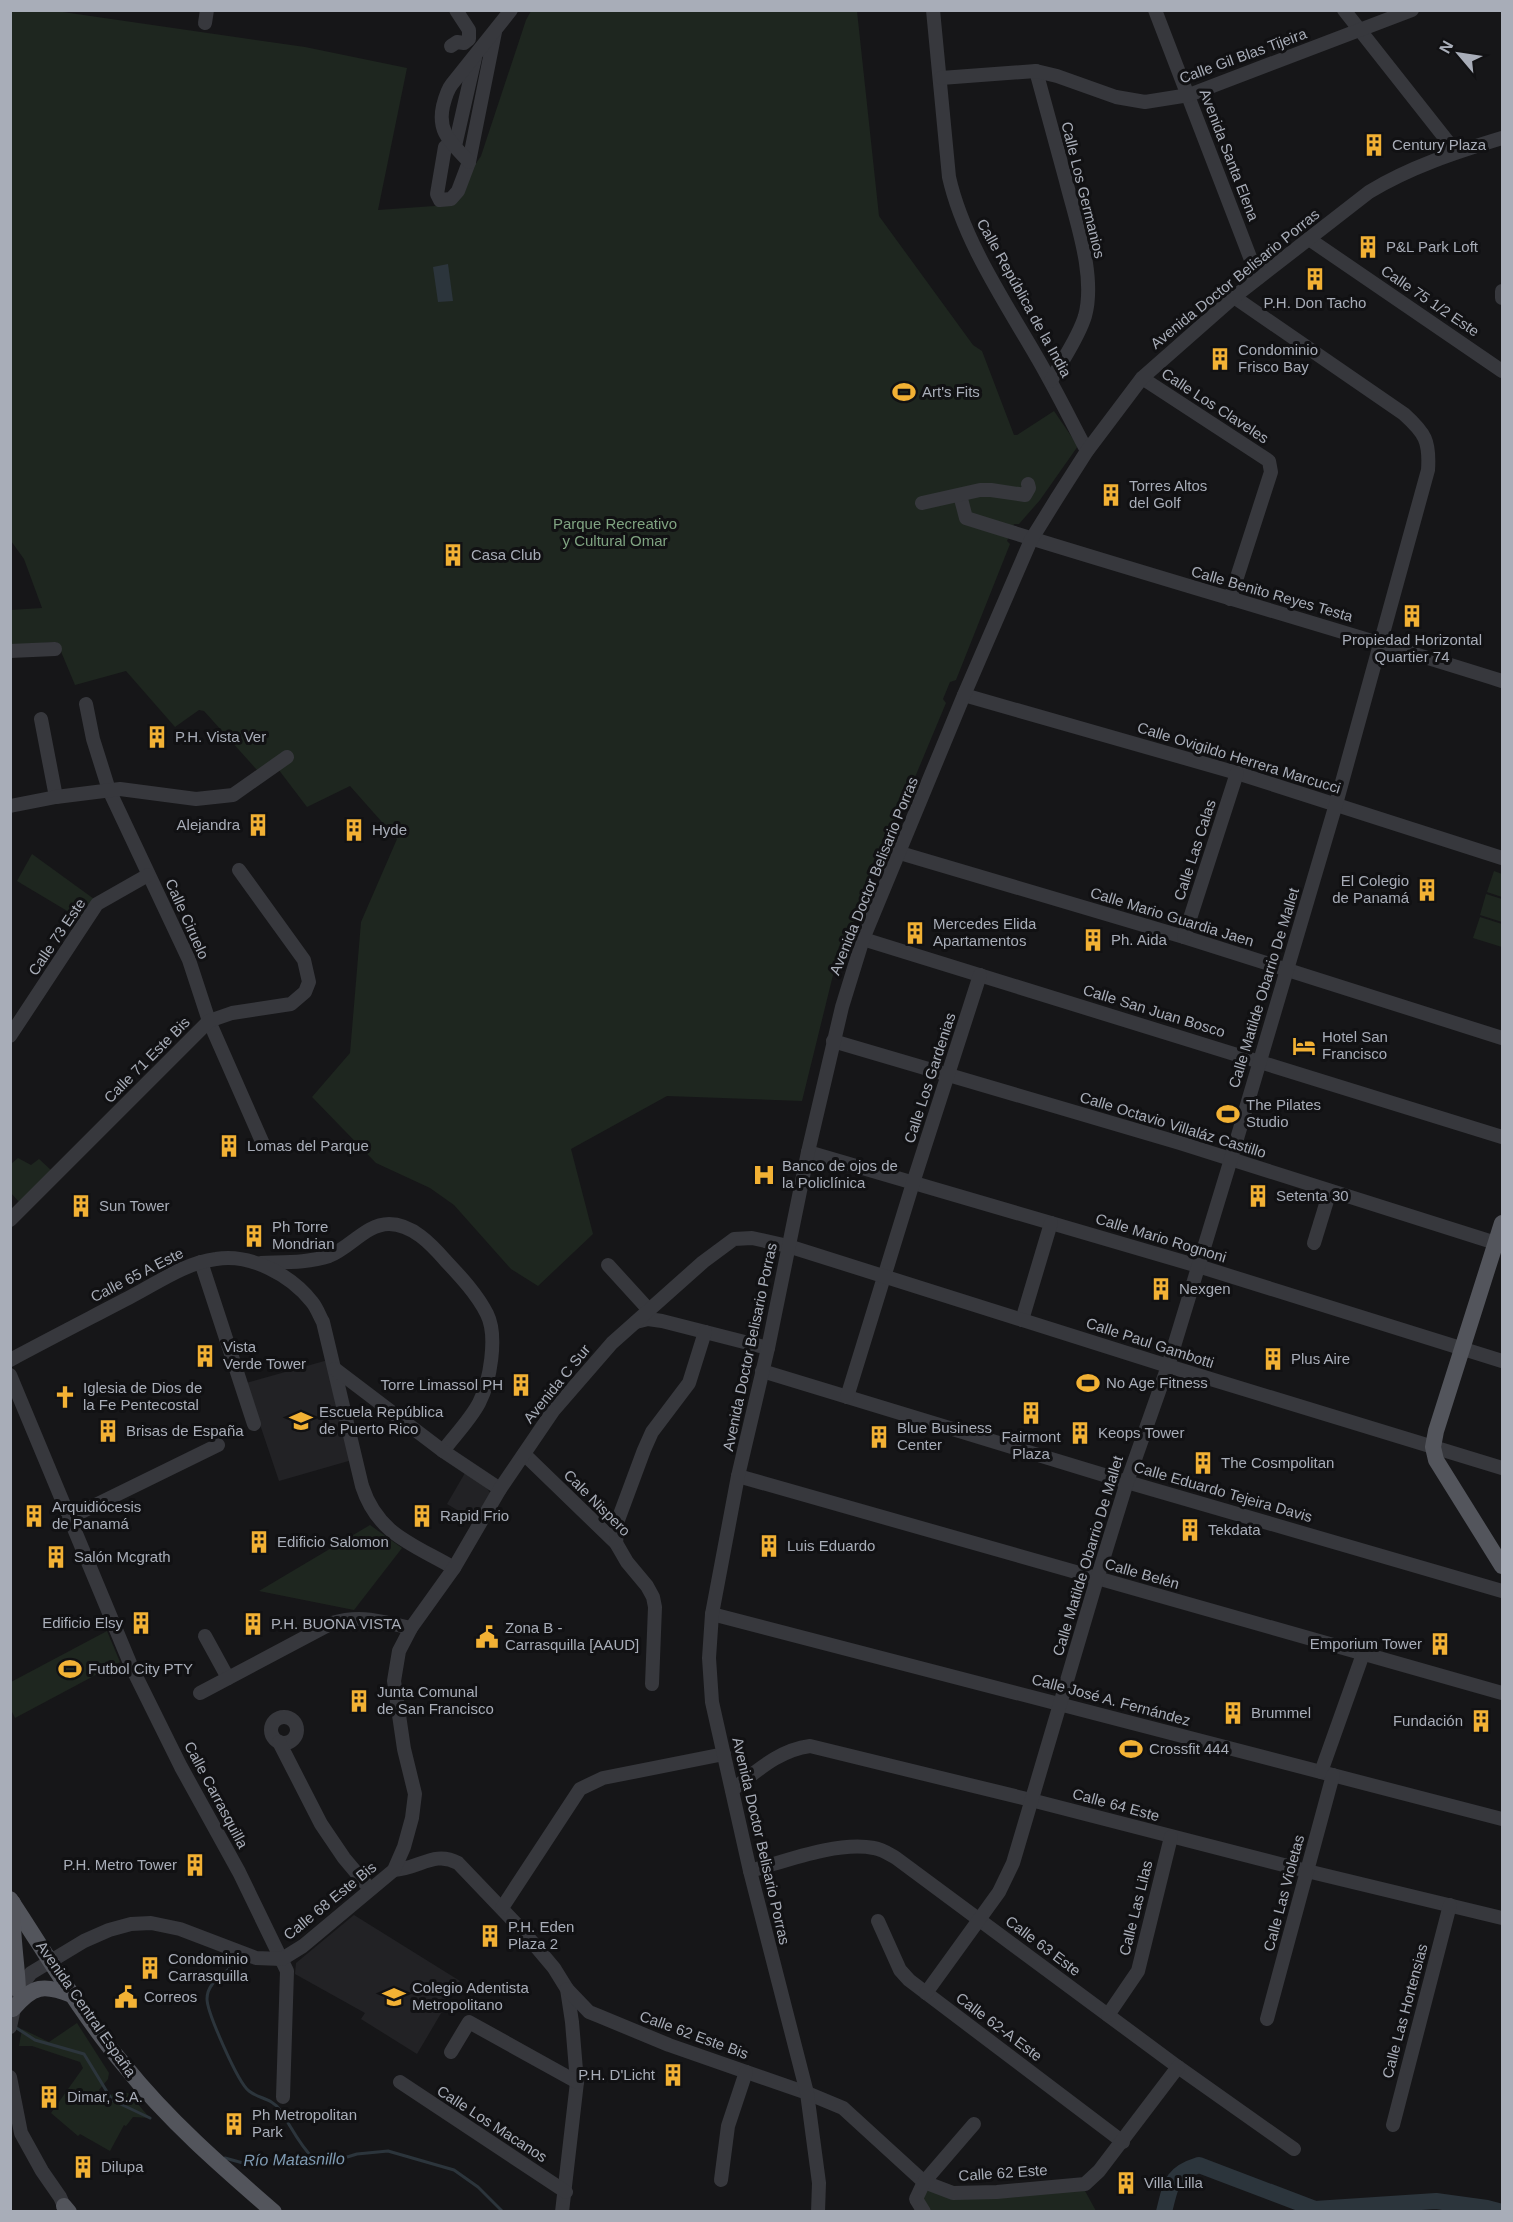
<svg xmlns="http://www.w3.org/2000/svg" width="1513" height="2222" font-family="Arial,sans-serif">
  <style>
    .built { fill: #222225 }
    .green { fill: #1e261f }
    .water { fill: #2c353c }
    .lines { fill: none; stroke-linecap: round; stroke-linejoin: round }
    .stream { stroke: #2c353c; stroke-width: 3 }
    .river { stroke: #2c353c; stroke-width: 16 }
    .minor { stroke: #37383d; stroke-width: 14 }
    .major { stroke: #53555c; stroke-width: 16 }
    .labels { text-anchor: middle; stroke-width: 6; stroke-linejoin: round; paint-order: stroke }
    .street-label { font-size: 15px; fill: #a8adb8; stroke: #111113 }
    .poi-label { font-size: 15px; fill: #a8adb8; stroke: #111113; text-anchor: start }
    .park-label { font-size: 15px; fill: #7fa381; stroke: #111113 }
    .water-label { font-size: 16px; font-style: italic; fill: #7f9bb3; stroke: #111113 }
  </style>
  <rect width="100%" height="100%" fill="#161618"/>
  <g class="built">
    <polygon points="328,1360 352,1460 279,1481 246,1383"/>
    <polygon points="465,1473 486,1487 491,1494 474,1520 447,1504"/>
    <polygon points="354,1915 460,1981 417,2054 361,2019 365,2013 295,1974 296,1963"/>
  </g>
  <g class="green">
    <polygon points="11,11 56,11 305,47 407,68 378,210 448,205 481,156 526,20 531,11 857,11 879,216 973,345 982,351 1014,435 1017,435 1054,411 1078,446 1040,500 1019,524 1014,524 1007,541 1010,544 956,680 950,682 943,699 946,703 834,971 802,1101 667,1096 571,1149 593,1234 538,1286 511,1269 454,1205 430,1188 376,1163 312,1097 350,1053 361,922 397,839 350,786 307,807 272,761 257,770 204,711 199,710 175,727 126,671 75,685 57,642 11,645 10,610 42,608 24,559 11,541"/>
    <polygon points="32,854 94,899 79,918 17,881"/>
    <polygon points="1494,871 1502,874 1502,897 1487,892"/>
    <polygon points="1486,894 1502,899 1502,922 1480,915"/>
    <polygon points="1480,917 1502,924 1502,947 1473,938"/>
    <polygon points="18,1158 31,1165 39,1159 52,1171 20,1203 11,1193 11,1164"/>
    <polygon points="370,1525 402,1548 354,1610 259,1591"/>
    <polygon points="107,1631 120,1662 15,1718 11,1710 11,1682"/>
    <polygon points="77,2023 109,2073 108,2079 99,2090 106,2099 115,2092 128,2093 150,2118 133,2117 126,2126 124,2125 110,2151 80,2134 78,2136 51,2113 83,2068 80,2062 32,2046 19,2046 22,2029 49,2042"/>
    <polygon points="1084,2189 1096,2211 930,2211 923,2198 924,2190"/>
  </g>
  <polygon class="water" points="448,264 453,301 438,302 433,267"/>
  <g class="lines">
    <g class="stream">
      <path d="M 237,1960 C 229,1973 207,1980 207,1999 C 207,2012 238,2083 249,2091 C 259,2099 272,2098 280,2110 C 291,2126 299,2145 314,2159"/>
      <polyline points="15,2027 35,2040 84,2054 112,2100 150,2118"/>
      <polyline points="225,2158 243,2163 294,2158 334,2161 357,2154 388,2151 454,2170 478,2187 503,2212"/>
    </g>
    <path class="river" d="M 1164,2212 C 1171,2185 1170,2174 1199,2165 L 1315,2209 L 1436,2201 L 1487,2208 L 1502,2212"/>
    <g class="minor">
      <path d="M 933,10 L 949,177 C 963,239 1003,299 1035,354 C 1054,386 1070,419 1087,451"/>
      <polyline points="1155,10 1258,278"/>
      <polyline points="1344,10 1456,152"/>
      <polyline points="205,23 207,10"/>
      <polyline points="451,46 457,42 464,43 469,39 469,30 456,10"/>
      <path d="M 1036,71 C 1046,108 1056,145 1066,181 C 1076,221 1096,276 1085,316 C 1078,339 1062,360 1051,381"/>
      <polyline points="941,78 1036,71 1057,76 1116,97 1145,102 1189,95 1412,10"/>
      <polyline points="455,146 475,58"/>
      <polyline points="445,147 437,194 440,200 451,199 458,191 469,162 495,32"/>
      <path d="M 469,162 C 452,143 437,133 443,106 C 445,98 447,90 452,84 L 511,10"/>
      <polyline points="1309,239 1502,371"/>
      <polyline points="1502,291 1502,298"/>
      <polyline points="1142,378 1269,461 1271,472 1230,599"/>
      <path d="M 960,495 L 966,518 C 1144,574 1324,625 1502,681"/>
      <polyline points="922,503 980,490 991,490 1025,495 1029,488 1028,484"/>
      <polyline points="10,651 55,649"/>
      <polyline points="964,695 1237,773 1502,858"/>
      <polyline points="86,704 93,739 109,790 189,960 209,1021 264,1146"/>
      <polyline points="41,719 56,797"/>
      <polyline points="10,806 56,797 120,789 196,799 233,795 287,757"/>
      <polyline points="900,853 1184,937 1502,1038"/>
      <polyline points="1184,937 1237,773"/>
      <polyline points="863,939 1502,1137"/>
      <polyline points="10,1036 97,904 148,875"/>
      <polyline points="833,1041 1180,1143 1502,1245"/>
      <polyline points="808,1152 1198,1266 1502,1361"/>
      <polyline points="10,1220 209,1021 232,1013 291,1004 305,992 309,982 304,960 239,870"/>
      <polyline points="1314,1243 1330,1191"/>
      <polyline points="201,1262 254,1424"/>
      <path d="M 261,1263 C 283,1262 308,1263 329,1256 C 350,1248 366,1224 389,1224 C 412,1224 431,1244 445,1260 C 460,1276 477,1294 487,1314 C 498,1336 490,1382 479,1403 C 470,1420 455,1435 443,1451"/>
      <polyline points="608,1265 649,1310"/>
      <polyline points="1022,1320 1051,1223"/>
      <polyline points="636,1322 648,1319 662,1321 768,1348"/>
      <path d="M 10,1360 C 51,1338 92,1317 132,1296 C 159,1282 185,1263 216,1259 C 250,1253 291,1275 312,1302 C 317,1308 319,1315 323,1322 L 362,1486 C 378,1535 413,1544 454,1568"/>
      <polyline points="335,1369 443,1451 500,1489"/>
      <polyline points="762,1371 1127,1482 1502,1591"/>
      <polyline points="10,1375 132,1668 181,1767 239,1872 287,1971 283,2097"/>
      <polyline points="847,1397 913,1183 980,975"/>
      <polyline points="524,1454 616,1543 627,1562 647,1586 653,1597 655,1607 652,1684"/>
      <polyline points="738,1476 1502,1693"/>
      <polyline points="69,1518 218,1445"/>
      <polyline points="616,1543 618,1520 644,1450 652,1432 689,1383 705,1332"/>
      <polyline points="712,1614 1502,1819"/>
      <polyline points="205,1636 228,1678"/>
      <path d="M 200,1693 L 332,1623 C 362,1614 381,1622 411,1628"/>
      <circle cx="284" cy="1730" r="13"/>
      <polyline points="279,1742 321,1824 344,1858 370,1889"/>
      <polyline points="1321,1772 1363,1654"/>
      <path d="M 732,1790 C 757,1771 779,1750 810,1746 L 1031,1800 L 1307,1871 L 1502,1918"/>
      <path d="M 394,1870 C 419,1869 434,1850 458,1863 L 522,1930 L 554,1968 L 567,1989 L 572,2022 L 577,2082 L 562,2212"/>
      <path d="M 750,1871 C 786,1861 837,1841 874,1848 C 882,1849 889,1854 896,1858 L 1178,2067 L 1294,2149"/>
      <polyline points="502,1908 580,1789 603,1778 724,1754"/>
      <polyline points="878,1921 900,1970 909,1980 1123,2142"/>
      <polyline points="567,1989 589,2012 599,2016 669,2045 807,2093 843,2108 924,2182 953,2193 997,2192 1085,2184 1099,2171 1178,2067"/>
      <path d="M 926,1993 L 999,1892 L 1013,1863 L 1097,1579 L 1127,1482 L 1168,1366 L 1231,1159 L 1336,804 L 1428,470 C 1430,441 1425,433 1404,414 L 1234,297"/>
      <polyline points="1108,2015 1138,1971 1171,1837"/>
      <polyline points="1267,2019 1333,1775"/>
      <polyline points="10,2027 18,1990 31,1973 84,1941 109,1930 131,1924 151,1923 180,1929 256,1958 282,1959 303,1946 394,1870 404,1847 412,1818 415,1794 404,1749 394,1681 399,1651 411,1628 454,1568 500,1489 553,1411 612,1343 703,1262 734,1239 752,1238 788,1246 1168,1366 1502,1468"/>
      <polyline points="451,2052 469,2022 577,2082"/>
      <polyline points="10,2077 21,2133 42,2171 60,2197 64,2206 64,2212"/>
      <polyline points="400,2082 566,2192"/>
      <polyline points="1393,2125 1450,1905"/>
      <polyline points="721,2180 728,2126 746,2072"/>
      <path d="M 818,2212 L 819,2183 L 807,2093 L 750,1871 L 712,1702 L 709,1658 L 712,1614 L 738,1476 L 768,1348 L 808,1152 L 842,1007 L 863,939 L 964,695 L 1031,540 L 1057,498 L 1087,451 L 1142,378 L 1234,297 L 1369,192 C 1410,167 1456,152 1502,138"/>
      <polyline points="924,2212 916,2199 924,2182 974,2124"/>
    </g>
    <g class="major">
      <polyline points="1502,1223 1436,1431 1433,1447 1436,1460 1502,1566"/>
      <path d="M 10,1899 C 47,1955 81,2014 124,2065 C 168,2120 221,2166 274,2212"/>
      <path d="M 13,1903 C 11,1932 17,1961 18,1990"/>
      <path d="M 13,2009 C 33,1985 44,1984 72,1995"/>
      <polyline points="64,2206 69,2212"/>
    </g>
  </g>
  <defs>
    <g id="building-bare" transform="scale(1.8)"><path d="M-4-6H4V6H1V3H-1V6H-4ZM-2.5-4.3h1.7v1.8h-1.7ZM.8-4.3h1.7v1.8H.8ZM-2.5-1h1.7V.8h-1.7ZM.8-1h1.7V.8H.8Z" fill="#f2b134" stroke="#111113" stroke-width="2.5" paint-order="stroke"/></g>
    <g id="stadium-bare" transform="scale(1.8)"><path d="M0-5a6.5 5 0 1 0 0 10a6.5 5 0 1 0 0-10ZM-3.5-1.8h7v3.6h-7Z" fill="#f2b134" stroke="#111113" stroke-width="2.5" paint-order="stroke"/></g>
    <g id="hotel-bare" transform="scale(1.8)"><path d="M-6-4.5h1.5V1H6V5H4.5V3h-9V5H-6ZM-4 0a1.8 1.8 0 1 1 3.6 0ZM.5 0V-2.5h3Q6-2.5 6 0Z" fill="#f2b134" stroke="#111113" stroke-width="2.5" paint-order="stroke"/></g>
    <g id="hospital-bare" transform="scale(1.8)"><path d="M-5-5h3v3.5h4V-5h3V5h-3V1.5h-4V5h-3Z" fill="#f2b134" stroke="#111113" stroke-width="2.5" paint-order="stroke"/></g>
    <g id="church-bare" transform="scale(1.8)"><path d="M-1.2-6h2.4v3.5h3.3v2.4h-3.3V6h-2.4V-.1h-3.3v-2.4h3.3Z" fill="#f2b134" stroke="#111113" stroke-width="2.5" paint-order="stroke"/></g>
    <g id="school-bare" transform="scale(1.8)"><path d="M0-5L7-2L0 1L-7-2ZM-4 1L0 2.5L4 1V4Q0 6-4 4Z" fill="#f2b134" stroke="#111113" stroke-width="2.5" paint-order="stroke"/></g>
    <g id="civic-bare" transform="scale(1.8)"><path d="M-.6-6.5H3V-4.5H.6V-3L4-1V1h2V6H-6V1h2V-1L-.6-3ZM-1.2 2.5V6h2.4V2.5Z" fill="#f2b134" stroke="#111113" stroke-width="2.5" paint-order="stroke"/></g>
  </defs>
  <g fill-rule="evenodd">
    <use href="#building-bare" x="1374" y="145"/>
    <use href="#building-bare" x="1368" y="247"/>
    <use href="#building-bare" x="1315" y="279"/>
    <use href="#building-bare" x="1220" y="359"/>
    <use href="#stadium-bare" x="904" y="392"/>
    <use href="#building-bare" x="1111" y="495"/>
    <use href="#building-bare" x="453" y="555"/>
    <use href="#building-bare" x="1412" y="616"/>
    <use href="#building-bare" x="157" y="737"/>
    <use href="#building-bare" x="258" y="825"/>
    <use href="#building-bare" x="354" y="830"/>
    <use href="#building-bare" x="1427" y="890"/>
    <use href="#building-bare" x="915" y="933"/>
    <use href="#building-bare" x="1093" y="940"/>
    <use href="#hotel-bare" x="1304" y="1046"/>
    <use href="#stadium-bare" x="1228" y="1114"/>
    <use href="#building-bare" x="229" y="1146"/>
    <use href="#hospital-bare" x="764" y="1175"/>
    <use href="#building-bare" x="1258" y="1196"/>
    <use href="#building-bare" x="81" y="1206"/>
    <use href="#building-bare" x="254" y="1236"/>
    <use href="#building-bare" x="1161" y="1289"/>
    <use href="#building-bare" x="205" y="1356"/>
    <use href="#building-bare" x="1273" y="1359"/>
    <use href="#stadium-bare" x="1088" y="1383"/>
    <use href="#building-bare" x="521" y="1385"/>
    <use href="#church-bare" x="65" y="1397"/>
    <use href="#building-bare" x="1031" y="1413"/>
    <use href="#school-bare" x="301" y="1421"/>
    <use href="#building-bare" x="108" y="1431"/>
    <use href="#building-bare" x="1080" y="1433"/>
    <use href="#building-bare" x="879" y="1437"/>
    <use href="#building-bare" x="1203" y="1463"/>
    <use href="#building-bare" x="34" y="1516"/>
    <use href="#building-bare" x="422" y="1516"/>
    <use href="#building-bare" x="1190" y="1530"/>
    <use href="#building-bare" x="259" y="1542"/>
    <use href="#building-bare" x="769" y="1546"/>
    <use href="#building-bare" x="56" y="1557"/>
    <use href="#building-bare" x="141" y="1623"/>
    <use href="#building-bare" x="253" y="1624"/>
    <use href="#civic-bare" x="487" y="1637"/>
    <use href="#building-bare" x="1440" y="1644"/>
    <use href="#stadium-bare" x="70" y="1669"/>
    <use href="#building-bare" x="359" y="1701"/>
    <use href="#building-bare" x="1233" y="1713"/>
    <use href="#building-bare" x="1481" y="1721"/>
    <use href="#stadium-bare" x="1131" y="1749"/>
    <use href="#building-bare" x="195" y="1865"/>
    <use href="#building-bare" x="490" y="1936"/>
    <use href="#building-bare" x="150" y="1968"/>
    <use href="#civic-bare" x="126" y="1997"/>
    <use href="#school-bare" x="394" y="1997"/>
    <use href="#building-bare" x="673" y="2075"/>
    <use href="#building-bare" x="49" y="2097"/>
    <use href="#building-bare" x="234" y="2124"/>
    <use href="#building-bare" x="83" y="2167"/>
    <use href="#building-bare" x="1126" y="2183"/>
  </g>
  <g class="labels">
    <g class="street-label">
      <text transform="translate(1243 56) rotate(-20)" y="5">Calle Gil Blas Tijeira</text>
      <text transform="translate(1229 155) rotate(69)" y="5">Avenida Santa Elena</text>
      <text transform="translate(1083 190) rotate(76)" y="5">Calle Los Germanios</text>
      <text transform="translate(1235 279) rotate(-39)" y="5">Avenida Doctor Belisario Porras</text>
      <text transform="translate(1024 298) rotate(61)" y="5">Calle República de la India</text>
      <text transform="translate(1430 301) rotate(34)" y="5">Calle 75 1/2 Este</text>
      <text transform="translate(1215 406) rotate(33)" y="5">Calle Los Claveles</text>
      <text transform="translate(1272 594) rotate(16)" y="5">Calle Benito Reyes Testa</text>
      <text transform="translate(1239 758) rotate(17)" y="5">Calle Ovigildo Herrera Marcucci</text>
      <text transform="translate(1195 850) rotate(-72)" y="5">Calle Las Calas</text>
      <text transform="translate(874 876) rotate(-68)" y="5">Avenida Doctor Belisario Porras</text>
      <text transform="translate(1172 917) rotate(17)" y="5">Calle Mario Guardia Jaen</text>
      <text transform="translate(187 919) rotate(66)" y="5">Calle Ciruelo</text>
      <text transform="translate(57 937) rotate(-56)" y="5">Calle 73 Este</text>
      <text transform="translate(1264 988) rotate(-73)" y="5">Calle Matilde Obarrio De Mallet</text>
      <text transform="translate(1154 1011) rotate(17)" y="5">Calle San Juan Bosco</text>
      <text transform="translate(147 1060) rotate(-45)" y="5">Calle 71 Este Bis</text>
      <text transform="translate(930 1078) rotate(-72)" y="5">Calle Los Gardenias</text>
      <text transform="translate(1173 1125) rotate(17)" y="5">Calle Octavio Villaláz Castillo</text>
      <text transform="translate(1161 1238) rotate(17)" y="5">Calle Mario Rognoni</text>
      <text transform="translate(137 1275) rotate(-27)" y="5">Calle 65 A Este</text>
      <text transform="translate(1150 1343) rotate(18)" y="5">Calle Paul Gambotti</text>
      <text transform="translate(750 1347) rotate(-78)" y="5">Avenida Doctor Belisario Porras</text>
      <text transform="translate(557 1384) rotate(-51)" y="5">Avenida C Sur</text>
      <text transform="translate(1223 1492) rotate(16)" y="5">Calle Eduardo Tejeira Davis</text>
      <text transform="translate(597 1503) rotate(45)" y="5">Cale Nispero</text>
      <text transform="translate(1088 1556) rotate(-73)" y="5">Calle Matilde Obarrio De Mallet</text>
      <text transform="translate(1142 1574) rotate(16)" y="5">Calle Belén</text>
      <text transform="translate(1111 1700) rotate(15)" y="5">Calle José A. Fernández</text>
      <text transform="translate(216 1795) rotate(62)" y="5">Calle Carrasquilla</text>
      <text transform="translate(1116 1805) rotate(15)" y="5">Calle 64 Este</text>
      <text transform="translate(761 1841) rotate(77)" y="5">Avenida Doctor Belisario Porras</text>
      <text transform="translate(1284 1893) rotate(-75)" y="5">Calle Las Violetas</text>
      <text transform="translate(330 1901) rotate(-39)" y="5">Calle 68 Este Bis</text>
      <text transform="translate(1136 1908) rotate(-76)" y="5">Calle Las Lilas</text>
      <text transform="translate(1043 1946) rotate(37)" y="5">Calle 63 Este</text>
      <text transform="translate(86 2009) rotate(55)" y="5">Avenida Central España</text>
      <text transform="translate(1405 2011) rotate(-75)" y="5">Calle Las Hortensias</text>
      <text transform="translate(999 2027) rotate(37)" y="5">Calle 62-A Este</text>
      <text transform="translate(694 2035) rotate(20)" y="5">Calle 62 Este Bis</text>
      <text transform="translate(492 2124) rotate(33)" y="5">Calle Los Macanos</text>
      <text transform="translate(1003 2173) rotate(-4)" y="5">Calle 62 Este</text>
    </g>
    <g class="poi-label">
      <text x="1392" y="150">Century Plaza</text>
      <text x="1386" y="252">P&amp;L Park Loft</text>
      <text x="1315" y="308" text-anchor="middle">P.H. Don Tacho</text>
      <text x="1238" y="355">Condominio<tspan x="1238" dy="17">Frisco Bay</tspan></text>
      <text x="922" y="397">Art's Fits</text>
      <text x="1129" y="491">Torres Altos<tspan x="1129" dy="17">del Golf</tspan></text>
      <text x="471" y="560">Casa Club</text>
      <text x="1412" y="645" text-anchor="middle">Propiedad Horizontal<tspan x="1412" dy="17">Quartier 74</tspan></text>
      <text x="175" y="742">P.H. Vista Ver</text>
      <text x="240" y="830" text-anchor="end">Alejandra</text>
      <text x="372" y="835">Hyde</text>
      <text x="1409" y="886" text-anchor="end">El Colegio<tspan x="1409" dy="17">de Panamá</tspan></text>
      <text x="933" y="929">Mercedes Elida<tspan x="933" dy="17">Apartamentos</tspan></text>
      <text x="1111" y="945">Ph. Aida</text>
      <text x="1322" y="1042">Hotel San<tspan x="1322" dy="17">Francisco</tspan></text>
      <text x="1246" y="1110">The Pilates<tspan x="1246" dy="17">Studio</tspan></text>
      <text x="247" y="1151">Lomas del Parque</text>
      <text x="782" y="1171">Banco de ojos de<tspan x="782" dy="17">la Policlínica</tspan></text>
      <text x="1276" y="1201">Setenta 30</text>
      <text x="99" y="1211">Sun Tower</text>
      <text x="272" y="1232">Ph Torre<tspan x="272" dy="17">Mondrian</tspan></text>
      <text x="1179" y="1294">Nexgen</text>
      <text x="223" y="1352">Vista<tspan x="223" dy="17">Verde Tower</tspan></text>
      <text x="1291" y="1364">Plus Aire</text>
      <text x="1106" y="1388">No Age Fitness</text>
      <text x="503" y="1390" text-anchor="end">Torre Limassol PH</text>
      <text x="83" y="1393">Iglesia de Dios de<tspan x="83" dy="17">la Fe Pentecostal</tspan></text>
      <text x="319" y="1417">Escuela República<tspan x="319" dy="17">de Puerto Rico</tspan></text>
      <text x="897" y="1433">Blue Business<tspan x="897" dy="17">Center</tspan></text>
      <text x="126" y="1436">Brisas de España</text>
      <text x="1098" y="1438">Keops Tower</text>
      <text x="1031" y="1442" text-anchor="middle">Fairmont<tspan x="1031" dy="17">Plaza</tspan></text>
      <text x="1221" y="1468">The Cosmpolitan</text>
      <text x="52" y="1512">Arquidiócesis<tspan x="52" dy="17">de Panamá</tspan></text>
      <text x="440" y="1521">Rapid Frio</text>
      <text x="1208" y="1535">Tekdata</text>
      <text x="277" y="1547">Edificio Salomon</text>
      <text x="787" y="1551">Luis Eduardo</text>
      <text x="74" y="1562">Salón Mcgrath</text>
      <text x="123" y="1628" text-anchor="end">Edificio Elsy</text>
      <text x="271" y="1629">P.H. BUONA VISTA</text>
      <text x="505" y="1633">Zona B -<tspan x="505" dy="17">Carrasquilla [AAUD]</tspan></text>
      <text x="1422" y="1649" text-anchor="end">Emporium Tower</text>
      <text x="88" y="1674">Futbol City PTY</text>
      <text x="377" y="1697">Junta Comunal<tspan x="377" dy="17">de San Francisco</tspan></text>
      <text x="1251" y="1718">Brummel</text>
      <text x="1463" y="1726" text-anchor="end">Fundación</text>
      <text x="1149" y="1754">Crossfit 444</text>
      <text x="177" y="1870" text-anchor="end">P.H. Metro Tower</text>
      <text x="508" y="1932">P.H. Eden<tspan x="508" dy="17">Plaza 2</tspan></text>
      <text x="168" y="1964">Condominio<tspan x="168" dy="17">Carrasquilla</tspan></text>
      <text x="412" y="1993">Colegio Adentista<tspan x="412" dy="17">Metropolitano</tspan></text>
      <text x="144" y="2002">Correos</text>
      <text x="655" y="2080" text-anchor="end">P.H. D'Licht</text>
      <text x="67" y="2102">Dimar, S.A.</text>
      <text x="252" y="2120">Ph Metropolitan<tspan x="252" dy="17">Park</tspan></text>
      <text x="101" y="2172">Dilupa</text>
      <text x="1144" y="2188">Villa Lilla</text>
    </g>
    <g class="park-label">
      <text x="615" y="529">Parque Recreativo<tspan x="615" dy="17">y Cultural Omar</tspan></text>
    </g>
    <g class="water-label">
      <text transform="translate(294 2159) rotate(-1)" y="6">Río Matasnillo</text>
    </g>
  </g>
  <rect width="1513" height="2222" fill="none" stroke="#a8adb8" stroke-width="24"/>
  <g transform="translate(1459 54) rotate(299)" stroke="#111113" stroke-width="4.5" paint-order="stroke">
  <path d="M0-4.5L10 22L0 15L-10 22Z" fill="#a8adb8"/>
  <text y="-9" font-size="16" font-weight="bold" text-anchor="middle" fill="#a8adb8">N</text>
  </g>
</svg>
